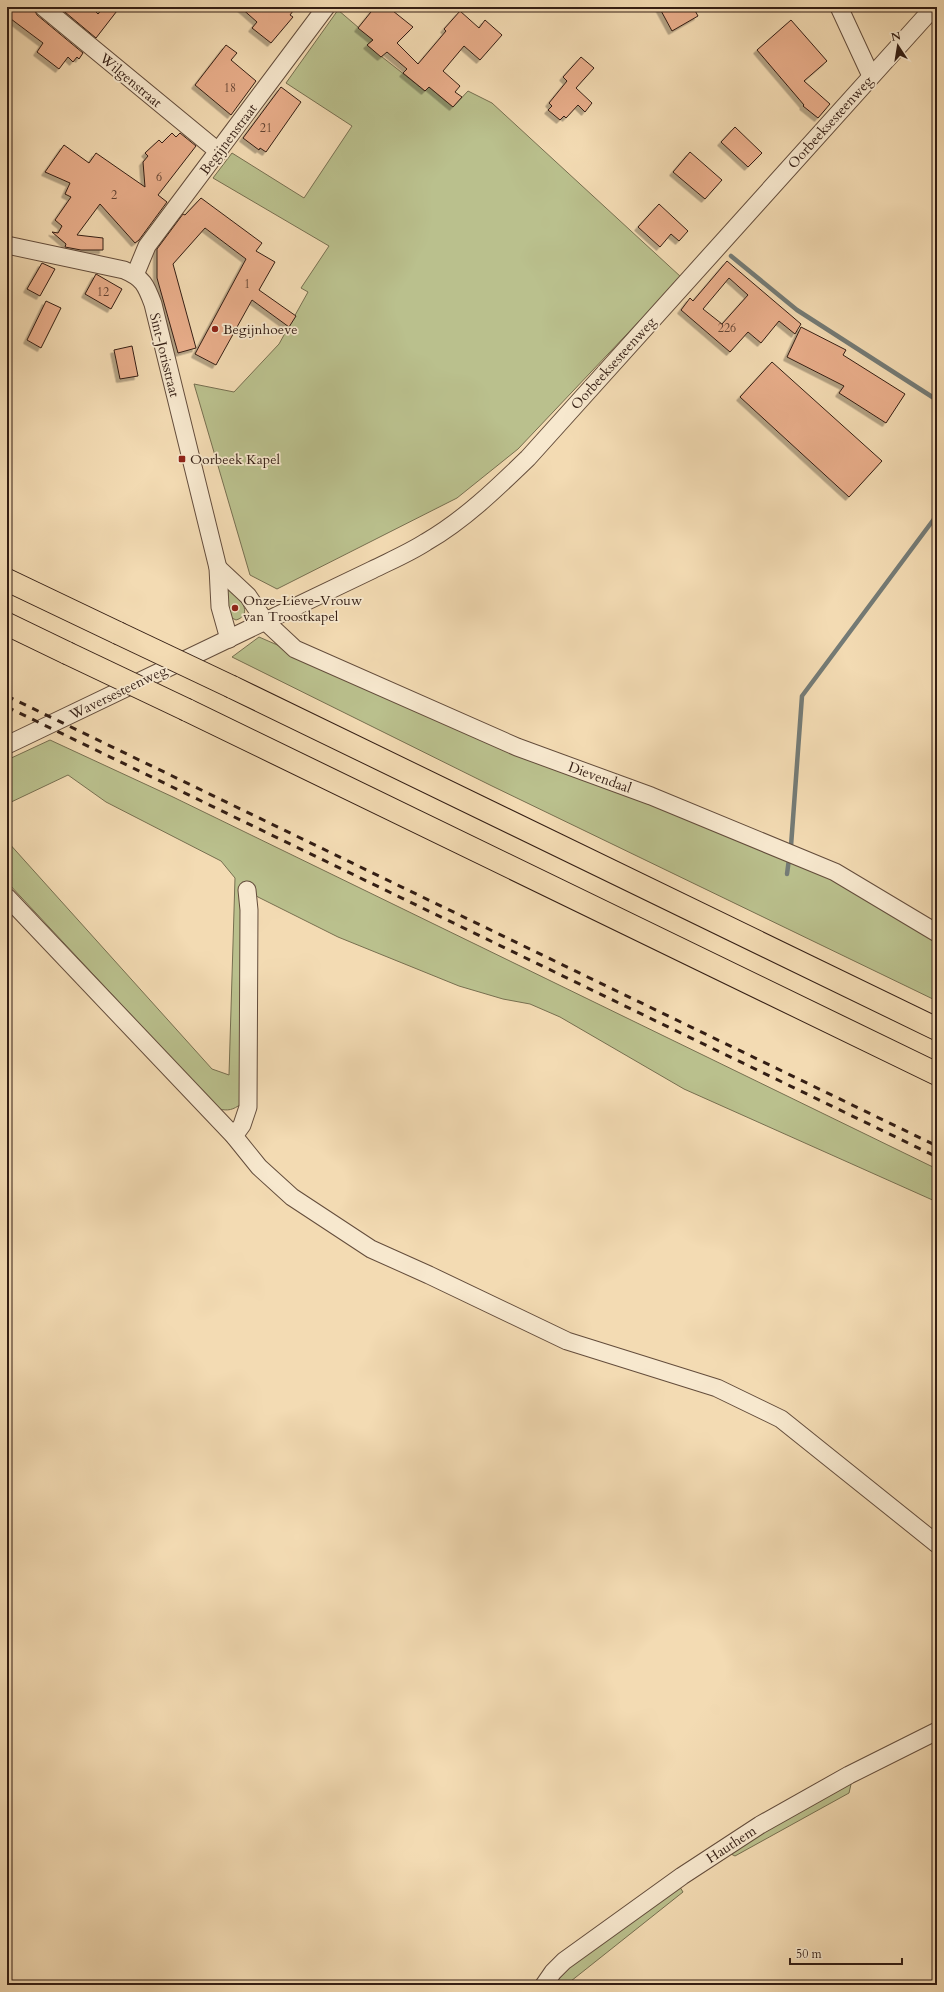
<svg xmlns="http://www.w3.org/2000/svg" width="944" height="1992" font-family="Cardo,serif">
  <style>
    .green { fill: #bac08d; stroke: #776f50 }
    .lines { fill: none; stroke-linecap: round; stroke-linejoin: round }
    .stream { stroke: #747b76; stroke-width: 4.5 }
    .building { fill: #e9ae8b; stroke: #341e14; fill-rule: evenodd; filter: url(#shadow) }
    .minor-casing { stroke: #644d3c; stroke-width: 19 }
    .highway-casing { stroke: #341e14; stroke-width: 24 }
    .minor { stroke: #f7e8ce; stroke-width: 17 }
    .highway { stroke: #f3dbb3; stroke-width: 22 }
    .rail { stroke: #341e14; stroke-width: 3; stroke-dasharray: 7 7; stroke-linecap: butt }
    .highway-bridge-casing { stroke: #341e14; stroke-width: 24; stroke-linecap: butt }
    .highway-bridge { stroke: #f3dbb3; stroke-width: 22 }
    .poi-dot { fill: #8f2418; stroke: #f7e8ce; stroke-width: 1.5 }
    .labels { text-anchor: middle; stroke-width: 3.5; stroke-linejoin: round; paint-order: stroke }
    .number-label { font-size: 12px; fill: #614232 }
    .street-label { font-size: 14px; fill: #341e14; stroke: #f7e8ce }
    .poi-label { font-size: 14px; fill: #341e14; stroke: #f7e8ce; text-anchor: start }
  </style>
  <defs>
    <filter id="shadow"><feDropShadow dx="-3.5" dy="3.5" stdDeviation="0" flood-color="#0004"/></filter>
  </defs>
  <rect width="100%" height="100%" fill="#f3dbb3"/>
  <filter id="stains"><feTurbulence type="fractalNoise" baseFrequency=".005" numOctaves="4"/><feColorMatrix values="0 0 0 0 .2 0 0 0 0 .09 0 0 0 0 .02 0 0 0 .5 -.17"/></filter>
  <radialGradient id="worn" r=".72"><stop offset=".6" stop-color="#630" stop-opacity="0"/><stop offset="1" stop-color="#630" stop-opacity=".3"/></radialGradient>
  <g class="green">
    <polygon points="338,10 373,40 367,45 425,91 429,87 453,107 468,91 492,103 681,277 518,449 457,498 277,589 250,575 194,384 234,392 279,344 308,292 301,288 329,246 213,178 232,153 304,198 352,126 286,83"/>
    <path d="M 229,590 C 240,595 254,615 236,620 L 228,616 L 227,592 Z"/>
    <polygon points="259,637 337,671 823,874 937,939 937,1001 492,786 232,657"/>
    <path d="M 50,740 L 173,797 L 937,1169 L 937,1202 L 684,1089 L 560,1017 L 530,1004 L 503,999 L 459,986 L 338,937 L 258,897 L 245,888 L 241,1104 C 233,1110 228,1111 219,1109 L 7,882 L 7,841 L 212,1069 L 229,1075 L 235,878 L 221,861 L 106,802 L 68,775 L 7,804 L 7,760 Z"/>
    <polygon points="852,1780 849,1793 735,1856 725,1851"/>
    <polygon points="678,1884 683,1892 566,1985 553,1985 581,1955"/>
  </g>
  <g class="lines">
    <g class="stream">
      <polyline points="731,256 797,310 937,400"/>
      <polyline points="791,846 802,696 937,515"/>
      <polyline points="787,874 789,859"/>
    </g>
  </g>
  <g class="building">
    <polygon points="14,7 33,7 37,15 83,53 79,59 77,57 73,62 68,57 59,69 37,52 43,43 7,16"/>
    <polygon points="59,7 91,7 98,14 104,7 120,7 96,38"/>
    <polygon points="240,7 296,7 290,15 293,17 271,43 252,28 257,22"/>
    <polygon points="375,7 388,7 413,27 397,43 418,64 446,31 444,29 460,11 479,28 485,20 502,35 480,60 464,46 443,71 460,86 455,92 462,97 453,107 429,87 425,91 403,73 407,69 387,52 381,57 367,45 373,40 358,28"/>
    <polygon points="659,7 693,7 698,16 672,31"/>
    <polygon points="791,20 827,61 804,81 830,104 818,118 803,106 804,105 757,50"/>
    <polygon points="226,45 237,53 231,60 256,81 231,115 195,85"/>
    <polygon points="581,57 594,68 576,88 592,103 585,112 578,105 566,118 564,116 560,120 548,110 552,106 549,103 567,81 563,77"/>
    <polygon points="281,87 301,102 266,152 260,148 259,150 243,138"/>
    <polygon points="735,127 762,153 748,167 721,142"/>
    <polygon points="172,133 176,137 180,133 196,146 158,195 167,202 139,240 135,243 100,204 77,235 103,238 103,250 81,250 65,247 66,244 52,232 58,233 62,226 55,220 71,197 65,194 70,183 45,172 64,145 89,163 96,153 145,187 143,162 148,156 145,153 159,140 162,143"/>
    <polygon points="690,152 722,180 705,199 673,172"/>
    <polygon points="201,198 262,243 256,251 275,262 259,290 296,316 289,327 252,300 216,365 195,354 246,259 205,228 173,264 196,348 178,353 157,278 157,249 183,214 185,215"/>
    <polygon points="659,204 688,231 679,241 671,234 660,247 638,227"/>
    <path d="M 727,261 L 801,324 L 795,334 L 779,321 L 761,343 L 748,332 L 730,352 L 681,310 L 690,298 L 693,301 ZM 729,278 L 748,295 L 722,324 L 703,309 Z"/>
    <polygon points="42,263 55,269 40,296 27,289"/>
    <polygon points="96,274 122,289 111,309 85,294"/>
    <polygon points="46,301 61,308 41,348 27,340"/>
    <polygon points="801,327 846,350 843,355 905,394 886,423 839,393 844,386 787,357"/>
    <polygon points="132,346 138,376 120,379 114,350"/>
    <polygon points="772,362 882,461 849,497 740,397"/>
  </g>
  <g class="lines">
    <g class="minor-casing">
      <g id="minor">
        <polyline points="43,7 219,152"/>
        <polyline points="839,7 871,76"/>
        <path d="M 7,245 L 124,270 C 143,278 146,285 153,304 L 218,568 L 220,607 L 229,639"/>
        <polyline points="135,275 147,246 326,7"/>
        <polyline points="218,568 248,596 265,621 295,649 517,747 651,796 835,872 937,933"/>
        <path d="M 7,745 L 372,570 C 390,561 409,553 426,542 C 464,520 497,488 528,458 L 934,7"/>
        <polyline points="7,897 234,1136 259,1167 292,1197 371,1249 429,1275 567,1341 717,1388 781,1419 937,1544"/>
        <polyline points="234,1136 242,1125 248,1107 249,910 247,890"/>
        <polyline points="544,1985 553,1972 564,1961 682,1876 760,1825 849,1775 937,1731"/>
      </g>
    </g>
    <g class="highway-casing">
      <g id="highway">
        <polyline points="7,580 118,633"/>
        <polyline points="7,624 67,653"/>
        <polyline points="232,687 937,1029"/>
        <polyline points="187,710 937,1074"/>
      </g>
    </g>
    <use href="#minor" class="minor"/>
    <use href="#highway" class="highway"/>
    <g class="rail">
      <polyline points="7,696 937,1146"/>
      <polyline points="7,707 937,1157"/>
    </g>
    <g class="highway-bridge-casing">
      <g id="highway-bridge">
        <polyline points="118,633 232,687"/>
        <polyline points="67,653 187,710"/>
      </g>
    </g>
    <use href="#highway-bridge" class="highway-bridge"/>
  </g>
  <g class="poi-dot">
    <circle cx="215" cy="329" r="4"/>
    <rect x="178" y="455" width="8" height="8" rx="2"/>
    <circle cx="235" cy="608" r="4"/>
  </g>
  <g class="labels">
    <g class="number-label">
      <text x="230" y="92">18</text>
      <text x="266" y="132">21</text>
      <text x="159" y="181">6</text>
      <text x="114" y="199">2</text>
      <text x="247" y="288">1</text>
      <text x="103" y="296">12</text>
      <text x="727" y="332">226</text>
    </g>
    <g class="street-label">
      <text transform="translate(131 80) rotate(40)" y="5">Wilgenstraat</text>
      <text transform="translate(830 122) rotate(-48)" y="5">Oorbeeksesteenweg</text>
      <text transform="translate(228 139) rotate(-53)" y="5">Begijnenstraat</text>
      <text transform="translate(165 355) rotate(76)" y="5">Sint-Jorisstraat</text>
      <text transform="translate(613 363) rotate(-48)" y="5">Oorbeeksesteenweg</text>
      <text transform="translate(118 692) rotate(-26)" y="5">Waversesteenweg</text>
      <text transform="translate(600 777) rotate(20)" y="5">Dievendaal</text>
      <text transform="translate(731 1844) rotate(-33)" y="5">Hauthem</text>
    </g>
    <g class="poi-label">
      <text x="223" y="334">Begijnhoeve</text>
      <text x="190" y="464">Oorbeek Kapel</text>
      <text x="243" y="605">Onze-Lieve-Vrouw<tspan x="243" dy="16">van Troostkapel</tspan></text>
    </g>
  </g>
  <rect width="944" height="1992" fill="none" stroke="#f3dbb3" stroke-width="24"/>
  <rect x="8" y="8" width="928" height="1976" fill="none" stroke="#341e14" stroke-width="2"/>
  <rect x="12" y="12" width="920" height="1968" fill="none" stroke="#341e14"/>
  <g transform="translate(898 46) rotate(348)" stroke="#f7e8ce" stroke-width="3" paint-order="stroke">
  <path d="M0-3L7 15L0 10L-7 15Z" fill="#341e14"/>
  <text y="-6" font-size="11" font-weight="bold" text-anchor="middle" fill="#341e14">N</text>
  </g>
  <path d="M790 1958v6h112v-6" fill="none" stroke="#341e14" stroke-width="2"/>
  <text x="796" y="1958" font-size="12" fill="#341e14" stroke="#f7e8ce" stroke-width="3" paint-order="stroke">50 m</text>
  <rect width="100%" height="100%" filter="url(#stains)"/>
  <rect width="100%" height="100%" fill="url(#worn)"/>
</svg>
